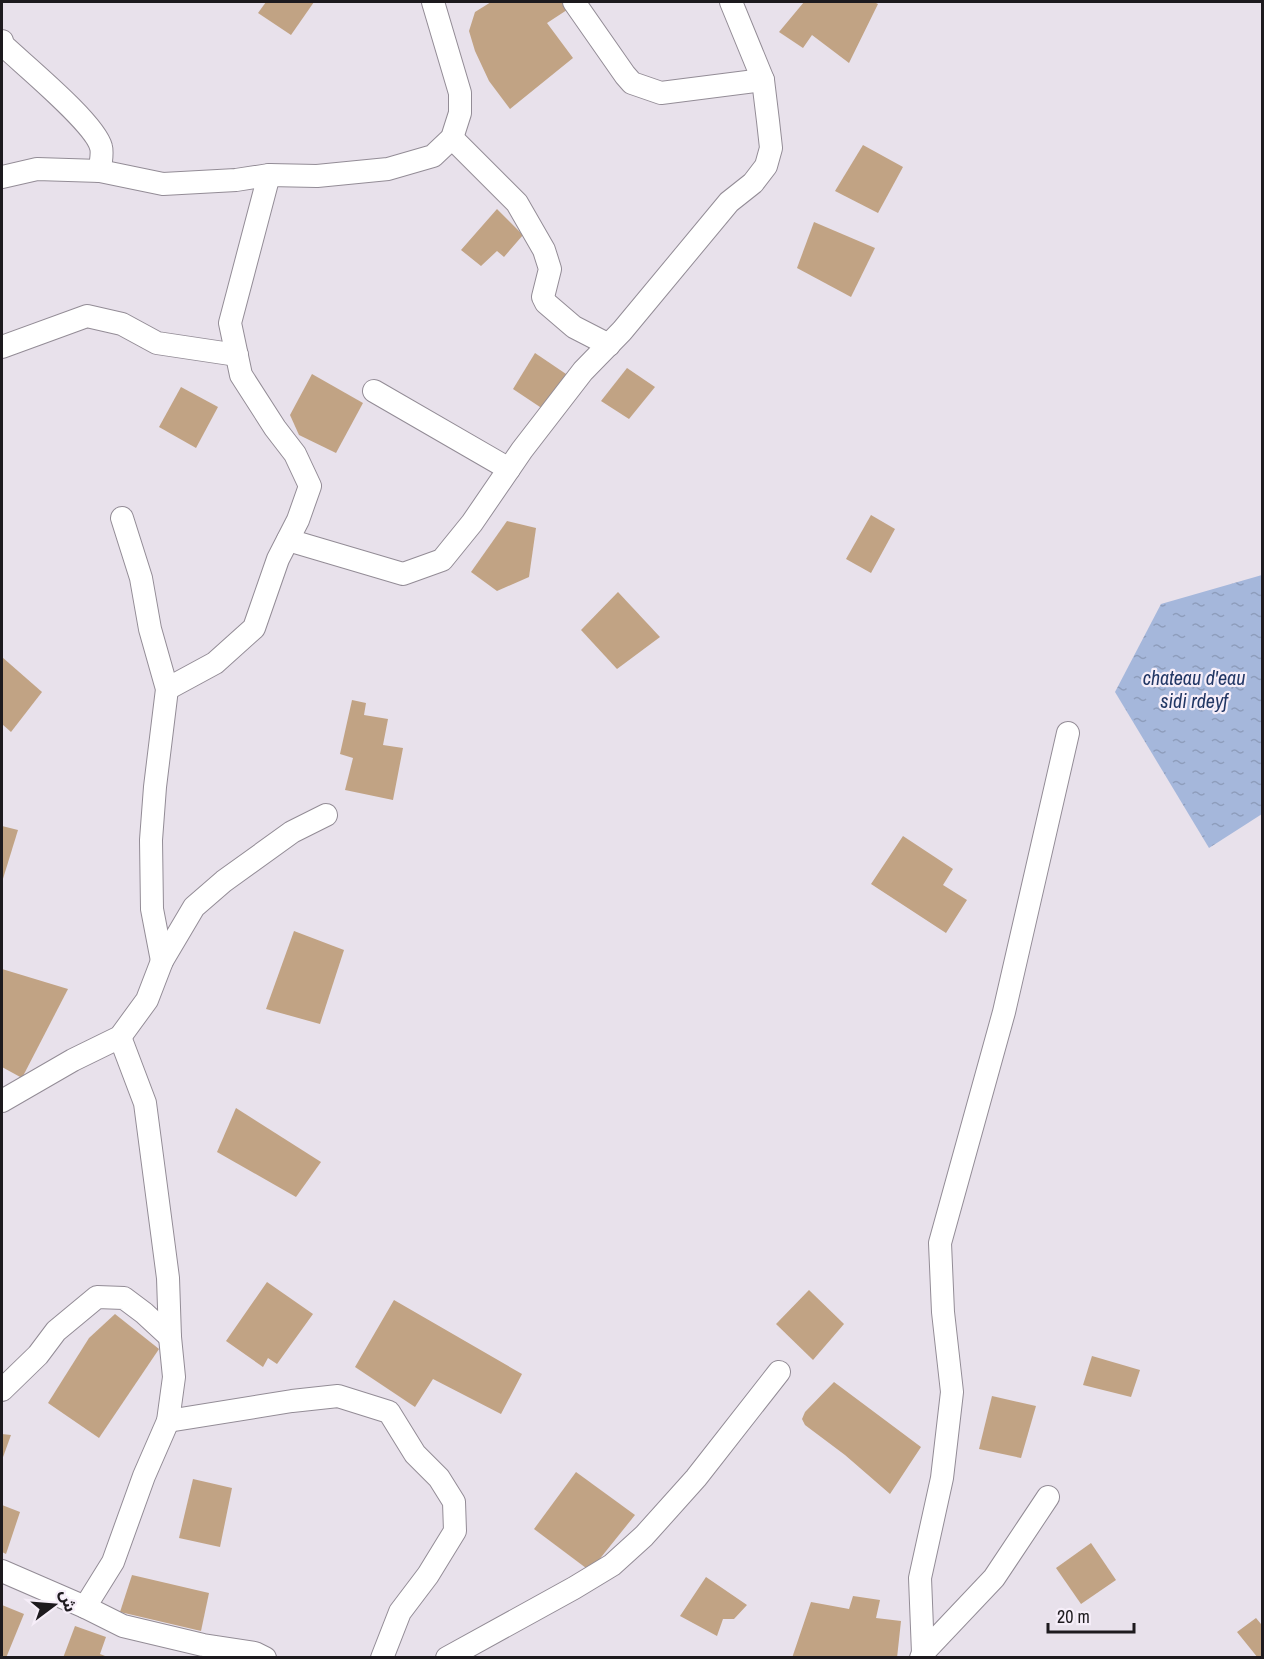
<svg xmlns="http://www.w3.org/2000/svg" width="1264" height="1659" font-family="'Archivo Narrow','Noto Sans Arabic',sans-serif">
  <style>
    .water { fill: url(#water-ripples) }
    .building { fill: #c1a384 }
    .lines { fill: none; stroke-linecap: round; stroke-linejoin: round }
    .minor-casing { stroke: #938c96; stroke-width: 24 }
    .minor { stroke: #fff; stroke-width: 22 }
    .labels { text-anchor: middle; stroke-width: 4.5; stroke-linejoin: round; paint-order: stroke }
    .water-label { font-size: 20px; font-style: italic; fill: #223765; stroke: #f6eef9 }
  </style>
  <defs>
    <pattern id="water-ripples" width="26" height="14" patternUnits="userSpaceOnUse" patternTransform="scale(1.5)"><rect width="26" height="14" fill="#a5b7db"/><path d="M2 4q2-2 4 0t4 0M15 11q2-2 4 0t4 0" fill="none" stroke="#8e9dbc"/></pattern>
  </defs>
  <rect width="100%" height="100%" fill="#e8e1eb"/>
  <polygon class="water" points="1262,575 1262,814 1209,848 1115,692 1161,604"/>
  <g class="building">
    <polygon points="266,2 314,2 291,35 258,13"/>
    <polygon points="491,2 565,2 570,8 547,23 573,58 510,109 489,81 475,51 469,31 475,12"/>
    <polygon points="804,2 874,2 878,4 849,63 812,35 803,48 779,32"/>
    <polygon points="863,145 903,167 878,213 835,191"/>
    <polygon points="497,209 523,235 504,257 497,251 481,266 461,250"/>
    <polygon points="814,222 875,248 851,297 797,268"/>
    <polygon points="535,353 569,376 546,411 513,389"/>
    <polygon points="627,368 655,387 629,419 601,401"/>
    <polygon points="312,374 363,403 336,453 299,435 290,415"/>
    <polygon points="181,387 218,407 196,448 159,427"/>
    <polygon points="871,515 895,529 871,573 846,559"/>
    <polygon points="507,521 536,528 529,577 497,591 471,572"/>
    <polygon points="618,592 660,637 617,669 581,630"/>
    <polygon points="2,657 42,692 11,732 2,724"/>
    <polygon points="352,700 366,703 364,715 388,719 383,745 403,748 393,800 345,790 353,758 340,754"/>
    <polygon points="2,826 18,830 2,882"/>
    <polygon points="903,836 953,869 943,885 967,900 946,933 871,884"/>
    <polygon points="294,931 344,950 320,1024 266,1009"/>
    <polygon points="2,969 68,989 22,1078 2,1067"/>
    <polygon points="236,1108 321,1162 296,1197 217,1152"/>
    <polygon points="267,1282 313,1314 277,1364 268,1358 263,1367 226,1341"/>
    <polygon points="809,1290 844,1324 813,1360 776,1324"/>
    <polygon points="394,1300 522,1374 501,1414 433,1379 415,1407 355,1367"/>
    <polygon points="115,1314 159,1349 99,1438 48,1403 89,1338"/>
    <polygon points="1092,1356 1140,1370 1131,1397 1083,1385"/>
    <polygon points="834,1382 921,1447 890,1494 845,1455 805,1425 802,1419 805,1412"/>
    <polygon points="992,1396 1036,1406 1021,1458 979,1449"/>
    <polygon points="2,1434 11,1435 2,1460"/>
    <polygon points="576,1472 635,1515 590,1571 534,1529"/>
    <polygon points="193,1479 232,1488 220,1547 179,1538"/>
    <polygon points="2,1505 20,1512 6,1554 2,1552"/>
    <polygon points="1091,1543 1116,1580 1081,1604 1056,1568"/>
    <polygon points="132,1575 209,1593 201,1631 120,1612"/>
    <polygon points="706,1577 747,1605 734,1619 723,1619 717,1636 680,1616"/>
    <polygon points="853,1596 880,1600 876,1618 901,1621 897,1658 792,1658 811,1602 849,1609"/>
    <polygon points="2,1605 24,1614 6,1658 2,1658"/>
    <polygon points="1256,1618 1261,1624 1262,1623 1262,1658 1258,1658 1237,1632"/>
    <polygon points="75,1626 106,1637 100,1654 110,1658 63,1658"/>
  </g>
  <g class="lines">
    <g class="minor-casing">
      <g id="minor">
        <polyline points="574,2 625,75 632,83 661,93 763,80"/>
        <path d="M 2,41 L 3,45 C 24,65 95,123 101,147 C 103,154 100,164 100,171"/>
        <polyline points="452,138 517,203 544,250 550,269 543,297 546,303 574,327 609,345"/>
        <polyline points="2,177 37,169 100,171 163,184 236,180 269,175 317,176 388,169 433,156 452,138 460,113 460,93 433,2"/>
        <polyline points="2,347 87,316 122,324 157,343 237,355"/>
        <polyline points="374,391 509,469"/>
        <polyline points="122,518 141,578 150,629 167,689 155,787 151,840 152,909 162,961"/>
        <polyline points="288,540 403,574 442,560 472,523 522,450 583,371 622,331 729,202 753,183 766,166 771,148 768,121 763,80 731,2"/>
        <polyline points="167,689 215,663 254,628 278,559 298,520 310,486 295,454 275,428 241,375 230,323 269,175"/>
        <polyline points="2,1101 73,1060 120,1037 147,1000 162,961 194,907 224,881 292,832 326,815"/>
        <polyline points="2,1390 38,1355 56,1331 97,1297 124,1298 144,1313 170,1337"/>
        <polyline points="168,1421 292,1401 338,1396 389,1412 415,1454 439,1478 454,1502 455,1531 428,1575 400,1612 382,1658"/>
        <polyline points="2,1571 85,1607 123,1626 203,1645 255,1653 265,1658"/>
        <polyline points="85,1607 113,1562 144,1476 168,1421 174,1377 170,1337 168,1278 145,1103 120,1037"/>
        <polyline points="923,1653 920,1578 942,1478 952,1392 943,1312 940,1243 1004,1012 1068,733"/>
        <polyline points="447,1658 574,1588 612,1565 644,1536 696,1478 779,1372"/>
        <polyline points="921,1658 923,1653 994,1578 1048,1497"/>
      </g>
    </g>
    <use href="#minor" class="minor"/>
  </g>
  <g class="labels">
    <g class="water-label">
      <text x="1194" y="685">chateau d'eau<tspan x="1194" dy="23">sidi rdeyf</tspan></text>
    </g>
  </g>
  <rect width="1264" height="1659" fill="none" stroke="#1d1a1e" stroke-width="6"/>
  <g transform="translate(54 1605) rotate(74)" stroke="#f6eef9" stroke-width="4.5" paint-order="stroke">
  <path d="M0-4.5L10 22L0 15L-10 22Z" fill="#1d1a1e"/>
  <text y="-9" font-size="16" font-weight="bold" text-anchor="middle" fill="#1d1a1e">ش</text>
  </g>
  <path d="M1048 1623v9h86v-9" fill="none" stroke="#1d1a1e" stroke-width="3"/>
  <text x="1057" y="1623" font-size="18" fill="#1d1a1e" stroke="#f6eef9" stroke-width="4.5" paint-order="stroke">20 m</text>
</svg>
